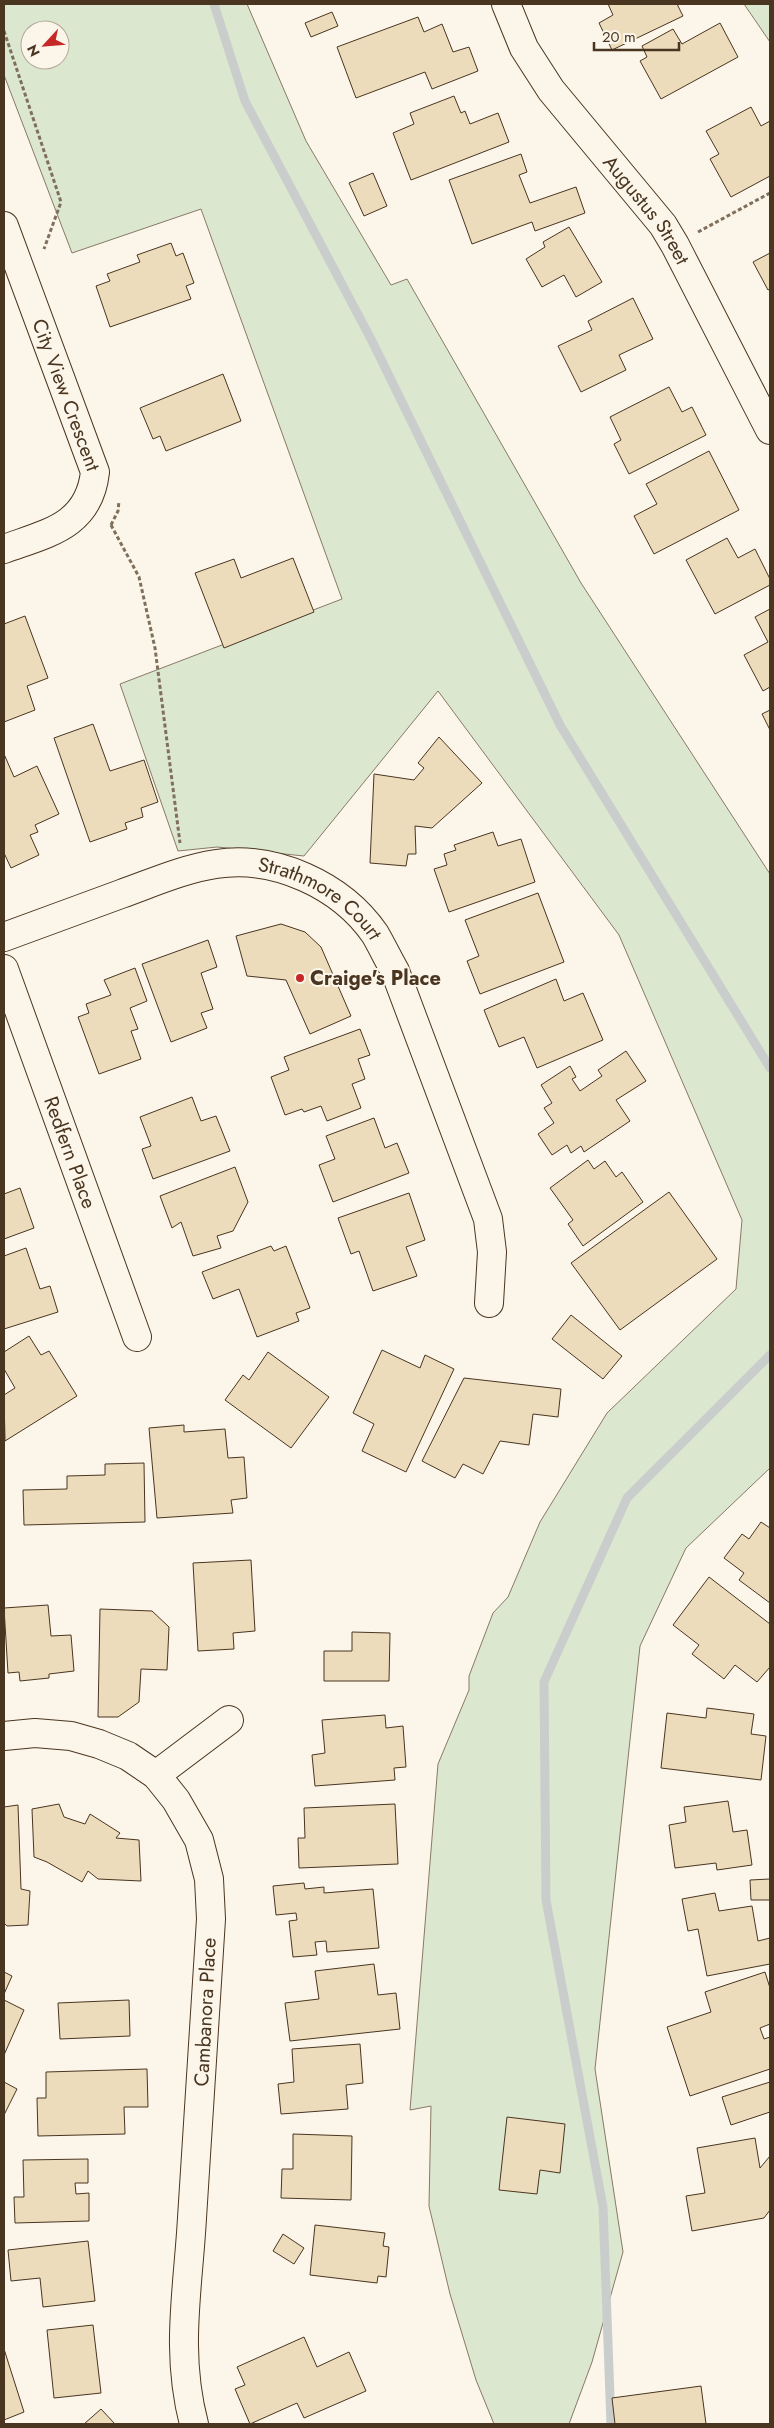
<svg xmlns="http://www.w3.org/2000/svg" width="774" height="2428" font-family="Jost,sans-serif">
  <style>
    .green { fill: #dce7d0; stroke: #887966; fill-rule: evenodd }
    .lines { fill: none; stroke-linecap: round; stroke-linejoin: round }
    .stream { stroke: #c9cecd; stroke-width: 9 }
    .building { fill: #ecdcbc; stroke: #4a3520 }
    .minor-casing { stroke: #4a3520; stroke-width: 30 }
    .path { stroke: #7f6f5c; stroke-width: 3; stroke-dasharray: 4 2.5; stroke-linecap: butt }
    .minor { stroke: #fbf6e9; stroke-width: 28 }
    .poi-dot { fill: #c62828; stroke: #fbf6e9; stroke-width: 2 }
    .labels { text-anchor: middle; stroke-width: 4; stroke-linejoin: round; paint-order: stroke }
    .street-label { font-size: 20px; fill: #4a3520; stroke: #fbf6e9 }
    .poi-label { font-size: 20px; font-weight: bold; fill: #4a3520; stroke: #fbf6e9; text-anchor: start }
  </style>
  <rect width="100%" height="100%" fill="#fbf6e9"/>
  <g class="green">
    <path d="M 4,4 L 247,4 L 306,141 L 391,285 L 407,279 L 581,583 L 770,874 L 770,1468 L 686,1548 L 640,1646 L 595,2069 L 623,2252 L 592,2362 L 569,2424 L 494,2424 L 476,2380 L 450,2294 L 429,2206 L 431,2106 L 410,2110 L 438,1764 L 469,1690 L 469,1676 L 493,1613 L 508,1597 L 540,1522 L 607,1413 L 736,1289 L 742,1220 L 619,935 L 438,691 L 304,856 L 217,847 L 178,851 L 120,684 L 342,599 L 201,209 L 72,253 L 4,75 ZM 30,30 L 60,30 L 60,60 L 30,60 Z"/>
    <polygon points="744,4 770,4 770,42"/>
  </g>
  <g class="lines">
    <g class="stream">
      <polyline points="214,4 245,101 372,341 560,725 770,1068"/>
      <polyline points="611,2424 603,2207 546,1900 544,1682 627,1498 770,1355"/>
    </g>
  </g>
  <g class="building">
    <polygon points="608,4 677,4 683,16 612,50 599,23 613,15"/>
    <polygon points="332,12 338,26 311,37 305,23"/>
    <polygon points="418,17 424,32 442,24 453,52 469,47 478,71 432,89 425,72 356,98 337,47"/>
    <polygon points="720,23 738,57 661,99 640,61 647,57 642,46 673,29 682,44"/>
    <polygon points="454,96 461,113 465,111 470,124 498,113 509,142 411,180 393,133 414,124 410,113"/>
    <polygon points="751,107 761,126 770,121 770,176 731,197 710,159 719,154 706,131"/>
    <polygon points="521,154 527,172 519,175 530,203 576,187 585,213 535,231 532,222 472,244 449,180"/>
    <polygon points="373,173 387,206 364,216 349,183"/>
    <polygon points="569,227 602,282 576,297 564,275 542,287 526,259 545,247 543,242"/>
    <polygon points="171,243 176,256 183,253 194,283 186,286 191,299 110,327 96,286 110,281 107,274 140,262 137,255"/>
    <polygon points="770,253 770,289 768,290 753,262"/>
    <polygon points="633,298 653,339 619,355 626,370 581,392 558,346 592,330 588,321"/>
    <polygon points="223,374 241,421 166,451 160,436 153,439 140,408"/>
    <polygon points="669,387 682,412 692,407 706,435 629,474 614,444 621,440 610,417"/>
    <polygon points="709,451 739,510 654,554 634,516 657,504 646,484"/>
    <polygon points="727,538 738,558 755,549 770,579 770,585 715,614 686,560"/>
    <polygon points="293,558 314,612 224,648 195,573 234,559 241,578"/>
    <polygon points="770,609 770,687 763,691 744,655 768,642 755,617"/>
    <polygon points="25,616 48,678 27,686 35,710 4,722 4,624"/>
    <polygon points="770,710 770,730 762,714"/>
    <polygon points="93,724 110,771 144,760 158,802 141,808 143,817 125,823 127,829 90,842 54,738"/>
    <polygon points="439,737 482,783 432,828 415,826 416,854 408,854 406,866 370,863 374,774 414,780 424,768 418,763"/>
    <polygon points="4,754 14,777 37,766 59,814 35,825 38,832 30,835 39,855 11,868 4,853"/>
    <polygon points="493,832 498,846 521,839 535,882 449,912 434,869 447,865 444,854 456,850 454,845"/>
    <polygon points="538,893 564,962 480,994 467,961 479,956 465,920"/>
    <polygon points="281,924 305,932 321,947 351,1016 310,1034 286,980 247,976 236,936"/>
    <polygon points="208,940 217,967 201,973 213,1009 201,1013 207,1028 171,1042 142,964"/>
    <polygon points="135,968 147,1001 130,1008 138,1029 131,1031 141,1059 99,1074 78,1017 89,1013 86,1004 111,995 104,980"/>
    <polygon points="556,979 564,1001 583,993 603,1040 537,1068 524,1037 499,1047 484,1010"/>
    <polygon points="360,1029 370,1055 358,1059 365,1079 352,1084 361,1108 327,1121 321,1106 304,1112 302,1109 285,1115 271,1077 289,1070 284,1057"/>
    <polygon points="626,1051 646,1081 616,1100 630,1121 584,1152 581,1146 571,1153 567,1145 552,1155 538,1134 554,1123 544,1108 552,1103 541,1085 570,1066 576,1077 572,1079 580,1091 602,1076 598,1070"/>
    <polygon points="192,1097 201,1121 216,1116 230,1151 153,1179 142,1149 151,1146 140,1117"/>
    <polygon points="374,1118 385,1148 397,1143 409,1173 333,1202 319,1165 335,1159 326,1136"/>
    <polygon points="588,1160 594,1169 605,1161 616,1177 622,1172 643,1202 583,1246 568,1224 573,1220 550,1188"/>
    <polygon points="235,1167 248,1202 233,1231 217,1236 221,1248 193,1256 181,1222 172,1228 160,1196"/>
    <polygon points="20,1188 34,1228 4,1239 4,1194"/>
    <polygon points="669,1192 717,1259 620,1330 571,1263"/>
    <polygon points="409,1193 425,1240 406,1247 417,1276 373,1291 359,1251 351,1254 338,1218"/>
    <polygon points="271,1246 274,1251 286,1246 310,1308 296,1313 299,1321 257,1337 239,1289 213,1299 202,1272"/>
    <polygon points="26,1248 40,1289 50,1286 58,1312 4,1329 4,1256"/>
    <polygon points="571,1315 622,1356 603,1379 552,1339"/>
    <polygon points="29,1336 41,1355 49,1351 77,1396 5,1441 4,1395 15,1388 4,1369 4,1352"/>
    <polygon points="382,1350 420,1368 425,1355 454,1369 406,1472 362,1451 374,1424 353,1413"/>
    <polygon points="268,1352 329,1397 291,1448 225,1400 243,1375 249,1380"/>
    <polygon points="464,1378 561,1389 558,1417 533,1414 529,1445 500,1441 483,1474 463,1464 455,1478 422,1461"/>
    <polygon points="184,1425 184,1432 225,1429 228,1458 244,1457 247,1498 231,1500 233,1513 157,1518 149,1428"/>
    <polygon points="144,1463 145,1522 24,1525 23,1490 67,1489 67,1476 105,1475 105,1464"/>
    <polygon points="761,1522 770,1528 770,1603 739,1580 744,1573 724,1558 742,1534 749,1539"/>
    <polygon points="251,1560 255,1631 233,1633 234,1649 198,1651 193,1563"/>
    <polygon points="709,1577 770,1624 770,1667 757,1682 735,1665 724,1679 692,1654 699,1645 673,1625"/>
    <polygon points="48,1605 51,1636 71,1635 74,1671 49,1674 49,1678 20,1681 19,1672 8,1673 4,1608"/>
    <polygon points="100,1609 152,1611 169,1627 167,1670 141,1669 139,1702 118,1717 98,1717"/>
    <polygon points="352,1632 390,1633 389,1681 324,1681 324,1651 352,1651"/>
    <polygon points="707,1708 754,1714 751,1734 766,1736 761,1780 661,1768 667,1713 706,1718"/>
    <polygon points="385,1715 386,1728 403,1726 406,1767 394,1768 395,1780 315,1786 312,1755 325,1753 322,1720"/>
    <polygon points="728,1801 733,1832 747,1830 752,1865 717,1870 716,1863 675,1868 669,1825 686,1822 684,1807"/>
    <polygon points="59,1804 64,1817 85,1824 90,1814 120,1833 116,1838 139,1840 141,1881 98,1879 88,1871 82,1882 47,1862 34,1857 32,1809"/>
    <polygon points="395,1804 398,1864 299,1868 298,1838 305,1838 304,1808"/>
    <polygon points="18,1805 21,1889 30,1891 28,1925 7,1926 4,1923 4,1807"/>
    <polygon points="770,1879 770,1900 751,1900 750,1880"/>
    <polygon points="304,1883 305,1889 324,1887 324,1893 373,1889 379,1948 327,1952 326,1941 315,1942 317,1955 293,1957 289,1921 297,1920 296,1913 276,1915 273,1886"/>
    <polygon points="715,1893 719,1911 752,1906 758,1941 770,1938 770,1964 707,1976 698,1929 688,1931 682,1899"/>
    <polygon points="374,1964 378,1995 396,1993 400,2029 290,2041 285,2003 319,1999 315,1971"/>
    <polygon points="4,1972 12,1976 4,1994"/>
    <polygon points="765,1972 770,1988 770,2024 760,2028 764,2039 770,2037 770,2069 690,2096 667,2027 711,2012 705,1992"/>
    <polygon points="4,2000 24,2010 4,2055"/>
    <polygon points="129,2000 130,2036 60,2039 58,2003"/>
    <polygon points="360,2044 363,2083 346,2085 348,2109 281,2114 278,2084 294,2082 292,2049"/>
    <polygon points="147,2069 148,2107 124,2107 125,2134 38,2136 37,2098 46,2098 46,2072"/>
    <polygon points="4,2082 17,2089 4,2115"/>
    <polygon points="770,2082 770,2112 731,2125 722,2097"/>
    <polygon points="507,2117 565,2124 560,2173 540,2170 537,2194 499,2190"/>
    <polygon points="293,2134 352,2136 351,2200 281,2198 282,2169 293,2169"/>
    <polygon points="755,2138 760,2168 770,2156 770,2210 764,2218 692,2231 686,2196 705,2193 697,2148"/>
    <polygon points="88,2159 88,2183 75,2183 76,2194 89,2193 89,2221 15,2223 14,2197 24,2197 23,2160"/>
    <polygon points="315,2225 385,2233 383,2246 389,2247 386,2277 378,2276 377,2283 310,2275"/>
    <polygon points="283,2234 304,2248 294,2264 273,2251"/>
    <polygon points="88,2241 95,2301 43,2307 40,2278 11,2281 8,2250"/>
    <polygon points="93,2325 101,2393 54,2398 47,2330"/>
    <polygon points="304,2337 317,2367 349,2352 366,2391 304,2418 297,2403 250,2424 235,2389 245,2385 237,2367"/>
    <polygon points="4,2349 24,2412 4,2420"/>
    <polygon points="701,2386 706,2424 615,2424 612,2398"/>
    <polygon points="101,2409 115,2424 84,2424"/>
  </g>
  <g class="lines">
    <g class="minor-casing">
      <g id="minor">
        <path id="s1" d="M 506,4 L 524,48 L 551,90 L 663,225 L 675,245 L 770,430"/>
        <path id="s2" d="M 4,226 L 95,472 C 89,526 48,533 4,549"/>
        <path id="s3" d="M 4,937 C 43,923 82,908 121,894 C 152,883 183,869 216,864 C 275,855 341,885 375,934 C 382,946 388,959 395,971 L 488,1219 L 492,1252 L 489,1303"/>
        <path id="s4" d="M 4,969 L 137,1337"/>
        <path d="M 4,1736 L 35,1733 L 71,1736 L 99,1744 L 128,1756 L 156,1775 L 176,1800 L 199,1840 L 209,1879 L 211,1919 C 205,2018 199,2118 192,2218 C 188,2290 175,2352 194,2424"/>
        <polyline points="156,1775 229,1720"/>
      </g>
    </g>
    <g class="path">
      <polyline points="4,31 61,202 44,249"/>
      <polyline points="698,232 770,193"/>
      <polyline points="111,525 118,511 119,501"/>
      <polyline points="111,525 139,577 155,648 180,843"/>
    </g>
    <use href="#minor" class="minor"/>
  </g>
  <circle class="poi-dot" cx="300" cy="978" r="5"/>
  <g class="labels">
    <g class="street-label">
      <text dy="7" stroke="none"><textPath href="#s1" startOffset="251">Augustus Street</textPath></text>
      <text dy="7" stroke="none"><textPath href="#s2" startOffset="180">City View Crescent</textPath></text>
      <text dy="7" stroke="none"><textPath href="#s3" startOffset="339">Strathmore Court</textPath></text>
      <text dy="7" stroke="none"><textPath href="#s4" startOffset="195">Redfern Place</textPath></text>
      <text transform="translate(205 2012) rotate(-87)" y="7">Cambanora Place</text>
    </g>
    <g class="poi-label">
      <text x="310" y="985">Craige's Place</text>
    </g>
  </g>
  <rect width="774" height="2428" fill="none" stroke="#4a3520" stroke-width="10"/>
  <g transform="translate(45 45) rotate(244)"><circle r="24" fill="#fbf6e9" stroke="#b4a999"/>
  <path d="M0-4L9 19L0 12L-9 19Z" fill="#c62828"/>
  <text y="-8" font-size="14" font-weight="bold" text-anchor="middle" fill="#4a3520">N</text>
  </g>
  <path d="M594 42v8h85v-8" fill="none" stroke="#4a3520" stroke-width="2.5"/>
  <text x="602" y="42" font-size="15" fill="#4a3520" stroke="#fbf6e9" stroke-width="4" paint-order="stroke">20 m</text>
</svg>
